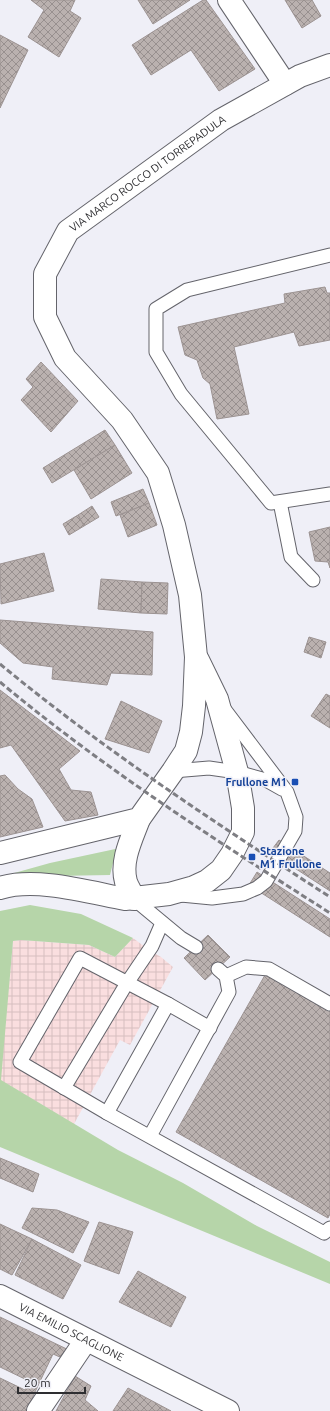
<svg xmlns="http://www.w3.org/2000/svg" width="330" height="1411" font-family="Ubuntu,sans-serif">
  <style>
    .industrial { fill: url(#industrial-grid) }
    .grass { fill: #b6d5a9 }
    .building { fill: url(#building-cross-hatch); stroke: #9c9392 }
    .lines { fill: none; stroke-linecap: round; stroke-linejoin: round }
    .service-casing { stroke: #64646b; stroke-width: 15 }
    .minor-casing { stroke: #64646b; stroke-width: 24 }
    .secondary-casing { stroke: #64646b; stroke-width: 24 }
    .service { stroke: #fff; stroke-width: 13 }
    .minor { stroke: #fff; stroke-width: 22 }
    .secondary { stroke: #fff; stroke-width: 22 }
    .rail { stroke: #7e7e83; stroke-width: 3; stroke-dasharray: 6 3; stroke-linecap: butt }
    .transit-dot { fill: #1a4fb4; stroke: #efeff7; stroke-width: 1.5 }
    .labels { text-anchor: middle; stroke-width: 3; stroke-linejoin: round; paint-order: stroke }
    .street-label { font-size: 11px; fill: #2e2e31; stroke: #efeff7 }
    .transit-label { font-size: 11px; font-weight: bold; fill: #164399; stroke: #efeff7; text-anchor: end }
  </style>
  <defs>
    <pattern id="industrial-grid" width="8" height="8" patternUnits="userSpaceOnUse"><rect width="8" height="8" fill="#fadedf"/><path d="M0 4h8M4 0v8" fill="none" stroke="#d7bfc0"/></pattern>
    <pattern id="building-cross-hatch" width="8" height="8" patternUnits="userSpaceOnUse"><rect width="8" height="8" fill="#bab1af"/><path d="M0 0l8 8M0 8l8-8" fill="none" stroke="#98908f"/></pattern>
  </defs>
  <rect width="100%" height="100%" fill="#efeff7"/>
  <polygon class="industrial" points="133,938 149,950 161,957 173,967 130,1045 120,1040 74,1124 0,1080 13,941 21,940 89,945 115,957"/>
  <g class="grass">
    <polygon points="120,848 113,863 110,875 0,877 50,863"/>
    <polygon points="30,905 81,914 133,938 115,957 89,945 21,940 13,941 1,1080 118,1150 183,1183 257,1226 330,1262 330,1284 0,1147 0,911"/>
  </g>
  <g class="building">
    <polygon points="31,0 75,0 70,11 81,18 59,57 28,37 44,10"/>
    <polygon points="138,0 190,0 153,24"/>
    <polygon points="203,0 206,0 255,69 219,91 191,50 151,75 132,45"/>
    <polygon points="285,0 312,0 321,16 302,28"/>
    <polygon points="0,35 28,50 0,108"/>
    <polygon points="325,287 327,293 330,293 330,340 299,346 294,332 234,347 249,414 217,419 210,384 203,378 197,360 185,355 178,327 285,303 284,294"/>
    <polygon points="41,362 78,401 51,432 21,400 33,387 26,379"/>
    <polygon points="105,430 115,445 52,483 43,468"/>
    <polygon points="115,445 132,473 91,499 74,470"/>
    <polygon points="143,489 149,503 116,516 111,502"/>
    <polygon points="149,503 157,525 128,537 120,515"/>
    <polygon points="92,506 99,517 84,526 78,515"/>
    <polygon points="78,515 84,526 69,535 63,524"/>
    <polygon points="330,527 330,568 328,562 315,561 309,532"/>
    <polygon points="44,553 54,591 1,604 0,564"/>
    <polygon points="101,579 142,582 141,613 98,609"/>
    <polygon points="142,582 168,583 167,614 141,613"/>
    <polygon points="0,620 153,632 152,675 111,673 107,685 52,679 53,667 23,663 0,643"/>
    <polygon points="309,637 326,642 321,658 304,652"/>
    <polygon points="0,690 80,751 59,769 71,790 91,792 98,815 65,821 11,745 0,748"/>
    <polygon points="326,694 330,696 330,728 311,716"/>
    <polygon points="121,701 162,721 149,753 105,739"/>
    <polygon points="5,775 18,789 32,799 43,827 0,837 0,776"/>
    <polygon points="279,840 330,873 330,891 270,852"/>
    <polygon points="257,872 330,919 330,937 249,885"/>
    <polygon points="208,935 230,957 205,980 184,958"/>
    <polygon points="265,975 330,1011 330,1214 328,1218 176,1132"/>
    <polygon points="0,1158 39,1174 33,1192 0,1178"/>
    <polygon points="32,1208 57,1210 89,1222 73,1253 22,1228"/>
    <polygon points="99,1222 133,1232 119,1274 84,1261"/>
    <polygon points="0,1224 32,1239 12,1275 0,1269"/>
    <polygon points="32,1239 81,1265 63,1299 15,1275"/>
    <polygon points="138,1271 186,1297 171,1327 119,1302"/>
    <polygon points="0,1317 73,1352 69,1361 53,1354 26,1411 0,1411 0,1378 25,1390 29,1381 0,1367"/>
    <polygon points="75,1376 91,1386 85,1400 98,1411 56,1411"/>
    <polygon points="128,1388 171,1411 113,1411"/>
  </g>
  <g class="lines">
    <g class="service-casing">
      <g id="service">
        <polyline points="330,255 187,290 156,309 156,352 181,394 271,503 330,494"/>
        <polyline points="280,502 291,557 313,580"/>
        <polyline points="173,771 209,768 237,772 266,780 282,789"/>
        <polyline points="181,895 212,898 243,894 257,888 266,881 295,831 296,817 287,792 225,710"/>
        <polyline points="134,899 181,938 196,947"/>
        <polyline points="226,976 246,967 269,969 330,1004"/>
        <polyline points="210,1028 168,1004 107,1113 324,1233 330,1228"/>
        <polyline points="64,1088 127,983 152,946 162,923"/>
        <polyline points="107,1113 20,1062 80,958 168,1004"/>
        <polyline points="150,1136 229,992 226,976 218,969"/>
      </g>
    </g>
    <g class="minor-casing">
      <g id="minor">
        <polyline points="229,0 285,84"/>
        <polyline points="38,1411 86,1340"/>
      </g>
    </g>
    <g class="secondary-casing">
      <g id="secondary">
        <path id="s1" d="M 0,853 L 139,819 L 173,771 L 186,751 L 191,732 L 194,706 L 196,657 L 190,595 L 174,525 L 158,473 L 122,420 L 65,358 L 45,317 L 45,274 L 68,231 L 221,120 L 300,76 L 330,65"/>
        <path d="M 0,888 C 36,877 88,892 125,899 L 169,894 L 194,887 L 207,881 L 221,870 L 232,854 L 243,832 L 243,808 L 237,772 L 217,699 L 198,660"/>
        <path d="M 134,899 C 132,893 128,888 126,882 C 120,861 132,838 139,819"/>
        <path id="s2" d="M 0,1296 L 228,1411"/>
      </g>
    </g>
    <use href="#service" class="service"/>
    <use href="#minor" class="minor"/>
    <use href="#secondary" class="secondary"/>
    <g class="rail">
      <path d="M 0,664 C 104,750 217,824 330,897"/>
      <path d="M 0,682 C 103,768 217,841 330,913"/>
    </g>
  </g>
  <g class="transit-dot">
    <rect x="291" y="778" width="8" height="8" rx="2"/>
    <rect x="248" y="853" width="8" height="8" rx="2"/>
  </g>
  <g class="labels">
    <g class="street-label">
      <text dy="4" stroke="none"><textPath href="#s1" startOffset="893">VIA MARCO ROCCO DI TORREPADULA</textPath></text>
      <text dy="4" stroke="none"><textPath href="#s2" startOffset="80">VIA EMILIO SCAGLIONE</textPath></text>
    </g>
    <g class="transit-label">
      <text x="287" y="786">Frullone M1</text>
      <text x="260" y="855" text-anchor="start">Stazione<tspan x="260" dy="13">M1 Frullone</tspan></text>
    </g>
  </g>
  <path d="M18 1387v6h67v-6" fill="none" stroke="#2e2e31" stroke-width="2"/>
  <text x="24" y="1387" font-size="12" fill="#2e2e31" stroke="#efeff7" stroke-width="3" paint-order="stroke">20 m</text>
</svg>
